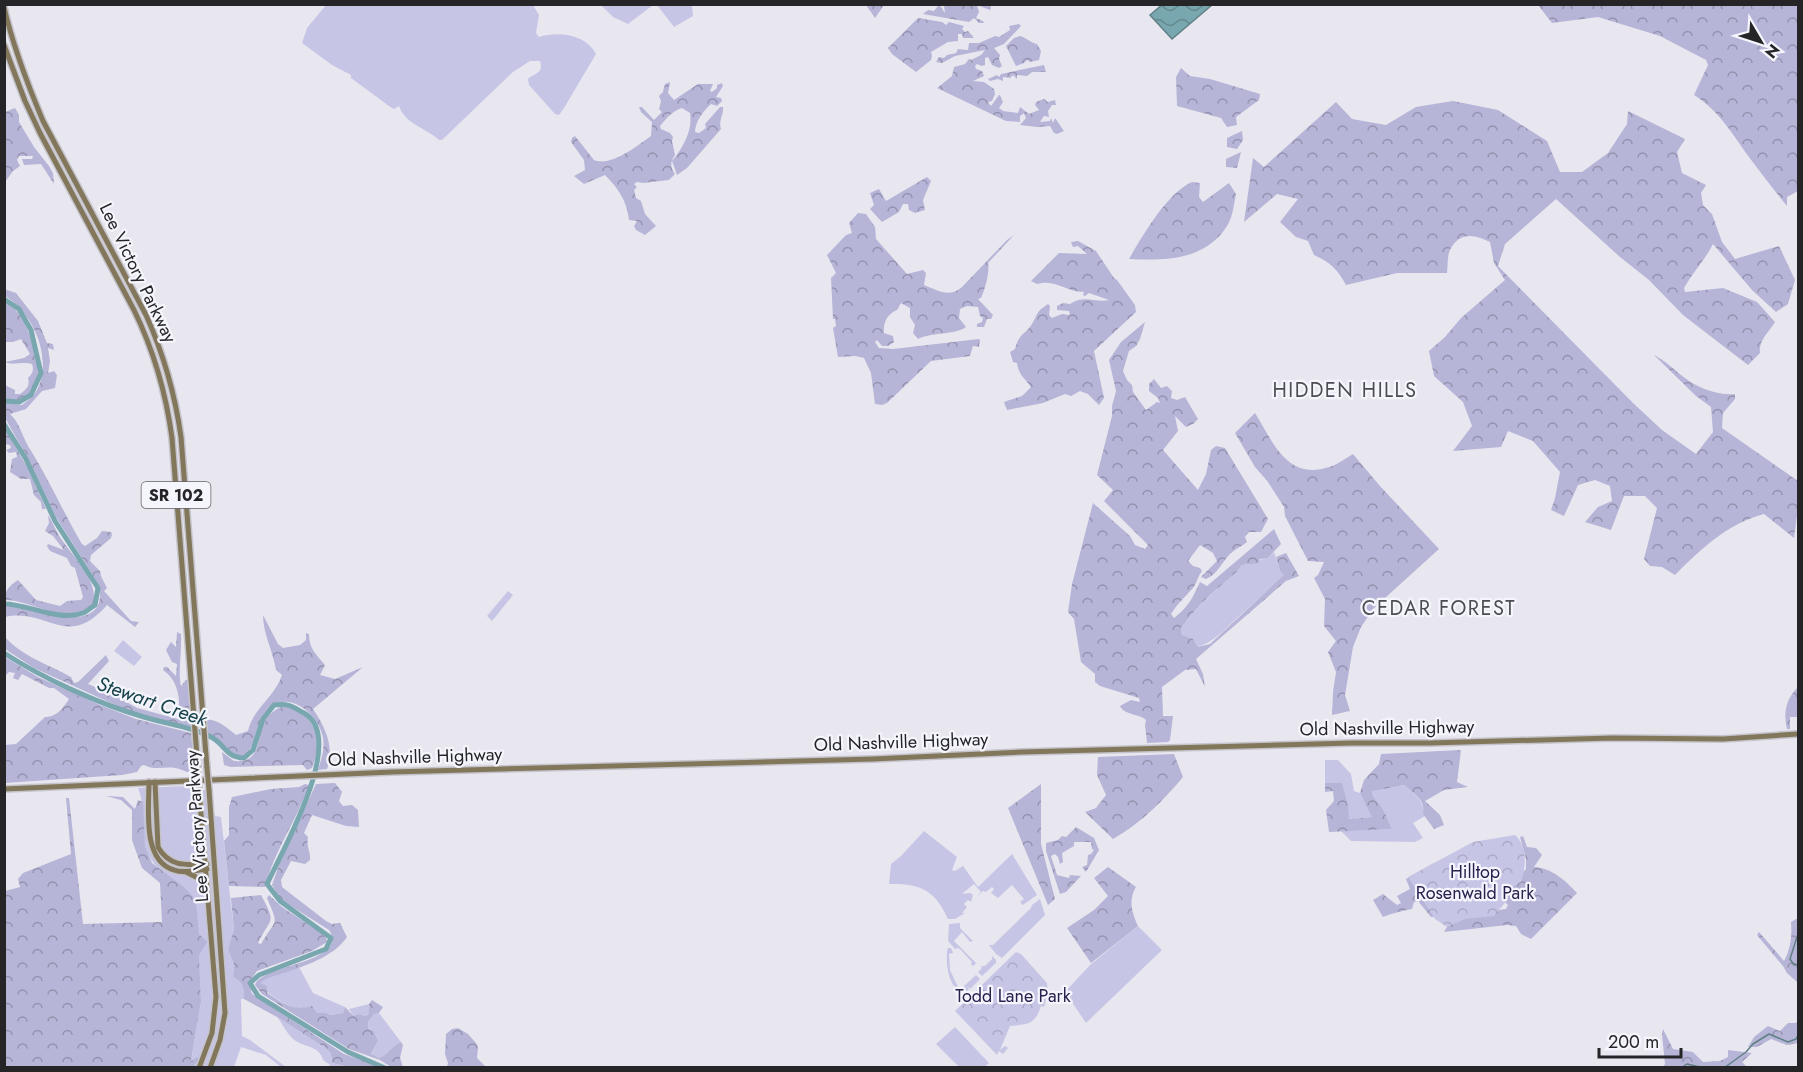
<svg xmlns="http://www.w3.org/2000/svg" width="1803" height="1072" font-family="Jost,sans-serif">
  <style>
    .grass { fill: #c7c5e6 }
    .forest { fill: url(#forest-crowns) }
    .park { fill: url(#park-crowns) }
    .water { fill: url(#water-waves); stroke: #608086; stroke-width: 1.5 }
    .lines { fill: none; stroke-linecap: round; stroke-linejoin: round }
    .stream { stroke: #608086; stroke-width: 1.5 }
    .river { stroke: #79a7af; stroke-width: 5 }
    .major-casing { stroke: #c5c4cc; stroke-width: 8 }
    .major { stroke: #83775b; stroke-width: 5 }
    .major-bridge-casing { stroke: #c5c4cc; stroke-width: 8; stroke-linecap: butt }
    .major-bridge { stroke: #83775b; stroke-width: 5 }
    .labels { text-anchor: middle; stroke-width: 4.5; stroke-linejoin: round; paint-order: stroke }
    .shield { fill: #f5f5fd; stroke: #636368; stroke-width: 1.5 }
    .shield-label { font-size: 16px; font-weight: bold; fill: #252528 }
    .street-label { font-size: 18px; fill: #252528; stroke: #f5f5fd }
    .park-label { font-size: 18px; fill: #28214e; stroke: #f5f5fd }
    .neighbourhood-label { font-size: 20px; letter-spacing: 1.5px; fill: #4c4c53; stroke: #f5f5fd }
    .water-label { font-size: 20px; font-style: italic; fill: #174249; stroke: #f5f5fd }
  </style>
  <defs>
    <pattern id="forest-crowns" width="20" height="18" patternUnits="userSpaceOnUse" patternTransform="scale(1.5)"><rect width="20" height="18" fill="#b6b4d7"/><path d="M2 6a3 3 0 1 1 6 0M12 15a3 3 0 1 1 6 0" fill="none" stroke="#9492ae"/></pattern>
    <pattern id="park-crowns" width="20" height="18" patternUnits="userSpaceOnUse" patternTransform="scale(1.5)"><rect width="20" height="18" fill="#c7c5e6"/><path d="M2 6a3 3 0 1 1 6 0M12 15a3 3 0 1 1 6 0" fill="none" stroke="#aba9c5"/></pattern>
    <pattern id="water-waves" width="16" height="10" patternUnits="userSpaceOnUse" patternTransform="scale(1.5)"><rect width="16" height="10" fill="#79a7af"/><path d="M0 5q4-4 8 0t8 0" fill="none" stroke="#63888e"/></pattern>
  </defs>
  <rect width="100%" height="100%" fill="#e8e7f0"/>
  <g class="grass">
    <path d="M 533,5 L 539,15 L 536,33 L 539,37 C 557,31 586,34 596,54 L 564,108 L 559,115 L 555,114 L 529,85 L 528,79 C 535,72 544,74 540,61 L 530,61 L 513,72 L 442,140 L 439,140 C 426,128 405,124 399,106 L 394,109 L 389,106 L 351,78 L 351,75 L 332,65 L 302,43 L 307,28 L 326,5 Z"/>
    <polygon points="601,5 653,5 628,24 613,17"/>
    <polygon points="657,5 699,5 692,6 693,16 674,27"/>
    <path d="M 1274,552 L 1280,571 L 1285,575 C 1272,587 1259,598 1246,610 C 1230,623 1217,641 1198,647 L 1193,639 L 1182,635 L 1181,628 C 1192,613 1204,601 1218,588 C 1227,580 1235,575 1242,565 C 1253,565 1258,559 1268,558 Z"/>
    <polygon points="123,640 142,657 134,666 114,651"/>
    <polygon points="1325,760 1338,760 1351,774 1354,791 1360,793 1373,817 1348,819 1348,806 1325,783"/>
    <path d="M 1404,785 C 1417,796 1422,799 1425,816 L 1413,823 L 1423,838 L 1415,842 L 1351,841 L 1341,831 L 1392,829 L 1383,809 L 1373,796 L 1372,790 Z"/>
    <path d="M 188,786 L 199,790 L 209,790 L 211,815 L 221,817 L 234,930 L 233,939 L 228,950 L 234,964 L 233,977 C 243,982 244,988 244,999 L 241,999 L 242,1036 L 250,1040 L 286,1067 L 281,1067 L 266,1055 L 241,1047 L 234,1067 L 192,1067 L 198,1061 L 191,1062 L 201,1002 L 196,900 C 179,886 149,867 145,845 C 141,825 146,808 138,788 Z"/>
    <path d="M 924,831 L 957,857 L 952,870 L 955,871 L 963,866 L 978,887 L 1012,854 L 1037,895 L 1023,905 L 1020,902 L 1024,899 L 1012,885 L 998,898 L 991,893 L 994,889 L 992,887 L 986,892 L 983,891 L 976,898 L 981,892 L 974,884 L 962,894 L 970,893 L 973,895 L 971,902 L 968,900 L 964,904 L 967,907 L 962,913 L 965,913 L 955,919 L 948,919 C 935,890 920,883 889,884 L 891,864 L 901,856 Z"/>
    <polygon points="1040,899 1045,915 1002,958 996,954 989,945 993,945 1031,908 1032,905"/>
    <polygon points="960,923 960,928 973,941 970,942 962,932 954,941 976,963 973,966 971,964 972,962 960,949 958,948 955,949 948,941 949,924"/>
    <polygon points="1138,926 1162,950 1086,1023 1065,992 1090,965"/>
    <path d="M 951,948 L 953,953 L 949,954 L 950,970 L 958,987 L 963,987 L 976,975 L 980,979 L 970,989 L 967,986 L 969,990 L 965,994 C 948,988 946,966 947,951 L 948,948 Z"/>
    <polygon points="992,956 996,960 996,963 982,976 978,972 982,968 981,966 985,966 992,959"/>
    <path d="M 299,967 L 313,993 L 345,1007 L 343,1013 L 329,1015 L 326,1013 L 317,1013 L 312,1007 C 293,1012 283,1003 267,992 L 267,986 L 259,983 L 266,978 Z"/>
    <polygon points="369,1004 369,1013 366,1016 358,1014 354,1016 349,1009"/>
    <path d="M 379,1013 L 401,1042 C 392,1045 388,1055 379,1058 L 371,1055 L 378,1041 L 374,1031 L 367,1027 L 368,1022 L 374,1014 Z"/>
    <path d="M 277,1017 L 327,1049 L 331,1054 L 332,1063 L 349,1067 L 329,1067 L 330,1065 L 323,1060 C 319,1044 302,1048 292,1038 C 286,1032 282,1023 277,1017 Z"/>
    <polygon points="955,1027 989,1063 985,1067 959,1067 936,1044"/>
  </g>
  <g class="forest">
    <polygon points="866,5 866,4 884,5 875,18"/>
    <polygon points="944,5 990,5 991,8 990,10 977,5 979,12 976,18 983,21 984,23 979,23 974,18 969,22 923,14 928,10 934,11 938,6 940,6 945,13"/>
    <path d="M 1538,5 L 1798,5 L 1798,191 L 1787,197 L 1787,206 C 1775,191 1763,176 1752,161 C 1733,136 1721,112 1694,95 L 1708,65 L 1706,60 L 1660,36 L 1598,17 L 1552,23 Z"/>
    <polygon points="918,18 942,22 946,25 949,22 964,26 962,29 965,32 968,31 974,38 963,38 962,34 958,34 958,41 948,42 931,52 932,56 931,60 916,72 892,54 888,48"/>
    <polygon points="1019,24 1021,26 1004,44 994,48 1000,55 999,59 1002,66 999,68 992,65 988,57 985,58 985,65 982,66 977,64 975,66 976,69 982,71 984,76 973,81 984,82 994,89 995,94 992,101 988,102 991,106 999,95 1000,95 1003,102 999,108 1003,111 1018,113 1020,107 1029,114 1039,110 1035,105 1036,102 1044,99 1048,102 1055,100 1056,105 1052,105 1048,111 1049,117 1044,116 1040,122 1050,121 1051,118 1053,123 1055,118 1064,131 1057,134 1054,133 1050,126 1037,127 1020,125 1026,118 1024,113 1020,116 1020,122 1006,121 937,88 952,76 954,67 965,64 969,59 971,60 981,55 985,50 955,56 942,63 936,62 939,57 944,58 947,55 956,53 958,49 968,50 969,43 979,43 995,36 999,37 1010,30 1009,26"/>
    <path d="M 1020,36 C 1027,38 1029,42 1037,44 L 1041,51 L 1039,60 L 1030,62 L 1027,60 L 1024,63 L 1016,66 L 1006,46 L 1014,38 Z"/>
    <polygon points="1044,65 1046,72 1032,72 1027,76 1017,75 1017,79 1013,75 1010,78 1003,77 1003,81 998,79 990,81 988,79 997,75 999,77 1001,74"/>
    <polygon points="1181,68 1190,76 1210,79 1260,94 1259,100 1236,117 1237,125 1227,127 1221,118 1177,106 1176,77"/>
    <path d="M 670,82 L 668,93 L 674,100 L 698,84 L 713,84 L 710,91 L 712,92 L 717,88 L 717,85 L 722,83 L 723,86 L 716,97 L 721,98 L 722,101 L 717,106 L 711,104 C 703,111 695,122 695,132 L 699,133 L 706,128 L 705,124 L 720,107 L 723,107 C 724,115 718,120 721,129 L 687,168 L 677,175 L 672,161 C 683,148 693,130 690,113 L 682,108 C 672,111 667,118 660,126 L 661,129 L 670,133 L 673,137 L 672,141 L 675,155 C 670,162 670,167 675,174 L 669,180 L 643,183 L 637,182 L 634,184 L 637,187 L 634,190 L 636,198 L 641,201 L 645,214 L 656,226 L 645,235 L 636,230 L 634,226 L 637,221 L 629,220 C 627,201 618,188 605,175 L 584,184 L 574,176 L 585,170 L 584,160 L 571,142 L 572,138 L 575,136 L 594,160 C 611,167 637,146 651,136 L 652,122 L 641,112 L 639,107 L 642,107 L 654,120 L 662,112 L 659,109 L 661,101 L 659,96 L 663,92 L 665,84 Z"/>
    <path d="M 1453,101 L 1498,110 L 1547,141 L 1560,172 L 1582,172 L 1608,153 L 1627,124 L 1628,111 L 1685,139 L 1677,152 L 1682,173 L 1706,185 L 1701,193 L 1703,205 L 1712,214 L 1722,242 L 1735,259 L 1779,246 L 1795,280 L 1788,304 L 1776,312 L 1752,290 L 1713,244 C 1705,260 1693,272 1684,288 L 1685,292 L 1723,288 L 1757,302 L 1775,322 C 1769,332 1758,341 1760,353 L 1748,365 L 1683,315 L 1649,280 L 1620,257 L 1556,199 L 1505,244 L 1498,266 L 1633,403 L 1662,430 L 1696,454 L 1713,432 L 1711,407 L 1696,396 L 1654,355 C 1666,361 1674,370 1685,378 C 1697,388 1720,396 1735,394 L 1735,399 L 1723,413 L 1722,428 L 1798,481 L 1798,508 L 1794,538 L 1764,514 C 1727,524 1701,549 1675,575 L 1662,567 L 1650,566 L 1644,559 L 1657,508 L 1645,496 L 1624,496 L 1611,530 L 1585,522 L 1598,507 L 1612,501 L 1610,486 L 1595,480 L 1578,485 L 1564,516 L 1551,510 L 1555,498 L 1560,472 L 1533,441 L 1508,431 L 1501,447 L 1453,451 L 1472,426 L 1463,402 L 1434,376 L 1429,351 L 1445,337 L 1461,318 L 1505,280 L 1494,263 L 1490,242 C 1476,235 1461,231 1451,248 C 1447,254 1448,266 1447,273 L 1397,273 L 1346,285 C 1338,270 1330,262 1314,255 L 1308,241 L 1296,237 L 1280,222 L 1298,199 L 1277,194 L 1244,222 L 1253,158 L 1264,167 L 1336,102 L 1352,119 L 1386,125 L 1416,107 Z"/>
    <polygon points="15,108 19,115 19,122 34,147 49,166 53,173 54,184 41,164 24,165 22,159 32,159 33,156 19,156 17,160 20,166 13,171 5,182 5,112"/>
    <polygon points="1242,131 1243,140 1237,149 1227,147 1227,138"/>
    <polygon points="1241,152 1237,168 1226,167 1226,159"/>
    <polygon points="927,177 931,181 923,200 925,210 915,213 909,210 908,204 903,204 899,212 882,222 870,209 874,205 870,193 879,189 886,201"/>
    <path d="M 1192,182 L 1200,183 L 1199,197 L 1203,202 L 1229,183 L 1236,194 C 1234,203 1233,217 1227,226 C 1206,260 1165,261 1129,259 C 1143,235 1167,193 1192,182 Z"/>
    <path d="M 858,213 L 866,214 L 875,227 L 876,239 L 907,274 L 923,270 L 926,273 L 924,285 C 939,291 949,298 962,287 L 1007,240 L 1014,235 L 988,263 C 990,272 985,289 981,298 L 978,299 L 993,315 L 991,319 L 987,319 L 984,327 L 977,327 L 977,324 L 982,322 L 983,318 L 980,316 L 978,307 L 967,306 L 960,309 L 959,318 L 966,327 C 955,335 932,332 918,339 L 913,333 L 915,325 L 910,317 L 910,308 L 901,303 L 897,310 C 887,314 883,323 884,333 L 893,336 L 894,342 L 888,346 L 882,346 L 877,340 L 875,342 L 879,348 L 893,349 L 979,339 L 980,340 L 979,347 L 973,346 L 970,356 L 931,361 L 887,403 L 882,405 L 875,404 L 871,373 L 864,358 L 855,356 L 838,357 L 833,328 L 836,326 L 835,319 L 833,319 L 831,278 L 836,273 L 827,255 L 846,235 L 852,233 L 849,223 Z"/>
    <path d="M 1078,241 L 1096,251 L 1114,278 L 1117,280 L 1135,305 L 1136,312 L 1094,351 L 1104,398 L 1099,405 L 1088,394 L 1080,391 L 1071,396 L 1065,394 L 1043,403 L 1007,410 L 1004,402 L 1022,396 L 1031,387 C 1024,378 1018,373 1017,363 L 1013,362 L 1010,352 L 1015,349 C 1020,332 1024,336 1032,324 C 1039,312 1036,312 1048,304 L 1050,306 L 1049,315 L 1052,318 L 1062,314 L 1070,315 L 1069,311 L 1057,310 L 1057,306 L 1063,303 L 1070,304 C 1084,294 1095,303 1109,300 L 1089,293 L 1085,296 L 1083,295 L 1084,292 C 1065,292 1057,279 1037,284 L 1031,281 L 1059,253 L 1087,254 L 1078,246 L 1073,247 L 1071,242 Z"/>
    <path d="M 4,289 L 16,293 L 38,321 L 47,343 L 53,344 L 54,350 L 48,348 L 50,361 L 48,373 L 54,371 L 57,375 L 55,388 L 42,391 L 26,409 L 10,414 C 19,422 22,435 28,446 C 48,477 63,512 82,544 L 85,546 L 97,538 L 102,531 L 111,532 L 112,534 L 111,538 L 91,555 L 90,561 L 100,571 L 101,576 L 107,588 L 104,591 L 131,621 L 139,622 L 135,627 L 107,605 C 67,651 47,607 5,617 L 5,606 C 25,607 86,631 98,605 C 102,596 99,587 95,579 L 56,517 L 30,462 L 5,418 L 5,403 L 22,405 C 27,401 33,397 36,392 C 54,361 34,313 5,296 Z"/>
    <path d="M 5,302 C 10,305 15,308 19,314 C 32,332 55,394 19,400 C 14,401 9,400 5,399 L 5,385 L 15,390 L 15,394 L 20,394 C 27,389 30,386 28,378 C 33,373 34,370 32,364 C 23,361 12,366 5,362 L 24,358 L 30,354 L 21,339 L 13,342 L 5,342 Z"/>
    <path d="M 1145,322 L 1140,339 L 1136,346 L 1129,351 L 1123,371 L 1127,380 L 1132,385 L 1133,392 L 1146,410 L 1157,402 L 1160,403 L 1158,398 L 1149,391 L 1149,384 L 1154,379 L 1161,388 L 1167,386 L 1172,391 L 1171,398 L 1177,400 L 1185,397 L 1198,419 L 1193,424 L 1186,427 L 1175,416 L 1178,431 L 1163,450 L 1198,490 L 1206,474 L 1211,450 L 1216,446 L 1225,448 L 1268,519 L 1261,532 L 1249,532 L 1245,537 L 1247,542 C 1241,547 1235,549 1230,554 C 1222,562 1217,575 1206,579 L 1201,577 L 1217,561 L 1213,553 L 1200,545 L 1188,561 L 1193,566 L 1200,568 L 1202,571 C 1198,576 1197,583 1193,588 C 1185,597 1177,604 1171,614 L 1174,618 C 1189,606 1192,599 1200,582 L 1207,586 L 1274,529 L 1281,544 L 1268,558 L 1260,559 L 1258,563 L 1242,565 C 1235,575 1227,580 1218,588 C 1204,600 1192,613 1181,628 L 1182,635 L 1193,639 L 1198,647 L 1210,644 L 1284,575 L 1280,571 L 1276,557 L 1286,553 L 1299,576 L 1286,581 L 1196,659 L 1203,674 L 1205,687 L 1196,669 L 1185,670 L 1162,687 L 1163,716 L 1173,716 L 1170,740 L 1168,742 L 1147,743 L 1145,725 L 1146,720 C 1138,713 1126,716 1120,706 L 1131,700 L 1140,702 L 1139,698 L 1100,686 L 1095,682 L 1095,674 L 1081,662 L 1074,619 L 1068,612 L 1072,584 L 1093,503 L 1130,536 L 1135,545 L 1145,549 L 1148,545 L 1104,501 L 1113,490 L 1097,475 L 1112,416 L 1112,406 L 1116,391 L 1109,360 L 1121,342 Z"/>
    <path d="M 1255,413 C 1273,442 1287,481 1329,467 C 1337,465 1346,458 1353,454 L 1380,486 L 1439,549 L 1374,608 L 1361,627 L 1353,647 L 1345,695 L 1350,711 L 1332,715 L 1333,692 L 1336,672 L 1328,652 L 1336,641 L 1324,626 L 1325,599 L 1314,578 L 1318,575 L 1324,562 L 1308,561 L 1285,516 L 1284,507 L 1268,482 L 1255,467 L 1235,433 Z"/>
    <polygon points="4,427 29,470 46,509 42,509 41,502 34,495 30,479 21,479 10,472 12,459 17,457 16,452 9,453 6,450 11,448 10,445 5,444"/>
    <path d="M 48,515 C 53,523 57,533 62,540 C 75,559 102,584 92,608 C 86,610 79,614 74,614 C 54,617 26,600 5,600 C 4,591 10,585 18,580 L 36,600 L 60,606 L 67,601 L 81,600 L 83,597 L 75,568 L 71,566 L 67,558 L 50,551 L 47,546 L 48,544 L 64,550 L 53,536 L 45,531 L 49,523 Z"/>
    <path d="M 263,615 L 278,644 L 283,648 L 300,645 L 306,640 L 306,633 L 309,634 C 309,649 316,654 325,665 L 320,675 L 335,679 L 363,667 L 313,709 C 325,726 335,748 327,769 L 318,770 C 321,760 325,750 323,738 C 320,717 291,689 270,708 C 254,722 258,743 245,756 C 230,757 221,740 208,734 L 207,719 C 220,721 226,727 236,735 L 248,731 C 253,708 275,697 282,675 L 276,670 C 273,651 263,634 263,615 Z"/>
    <path d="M 177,632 L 181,634 C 182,649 178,674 181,686 L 186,680 L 188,680 L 191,728 L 124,709 L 34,668 L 5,649 L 5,637 C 23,657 48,664 71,677 L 74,683 L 78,682 L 106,655 L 109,661 L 88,684 L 118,697 L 137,708 L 178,719 C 181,701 179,681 163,670 L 164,667 L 167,667 L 176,676 L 177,664 L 172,662 L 166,650 L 171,642 L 176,647 Z"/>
    <path d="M 5,657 L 38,677 L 100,705 L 136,719 L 191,733 L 195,773 C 186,773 182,769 175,768 C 164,766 155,771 144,765 L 141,766 L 137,772 L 122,775 L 5,783 L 5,745 L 16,744 L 45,717 C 56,718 64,707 69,699 L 54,688 L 49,688 L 22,674 L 18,680 L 13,678 L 15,673 L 9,672 L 5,676 Z"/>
    <path d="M 1798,687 L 1798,717 L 1790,717 L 1790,729 L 1787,729 C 1783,712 1786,699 1798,687 Z"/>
    <path d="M 284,706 C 317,715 323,739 312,768 L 307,770 L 303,765 L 231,767 L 224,765 L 222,752 L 234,761 C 272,764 246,718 284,706 Z"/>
    <path d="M 1461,750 L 1457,782 L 1468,787 L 1444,790 L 1425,801 L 1440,815 L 1444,825 L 1434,829 L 1423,814 C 1426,800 1413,793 1404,785 L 1372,791 L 1373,796 L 1383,809 L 1392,829 L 1329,832 L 1326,810 L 1334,801 L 1333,791 L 1325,792 L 1325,783 L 1342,783 L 1348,806 L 1349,819 L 1372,817 L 1360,793 L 1364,780 L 1379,764 L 1381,754 Z"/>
    <path d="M 1174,754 L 1183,777 C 1163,801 1141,823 1113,839 L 1085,812 L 1096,808 L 1106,795 L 1097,775 L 1098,757 Z"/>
    <path d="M 335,783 L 342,792 L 339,801 L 343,806 L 352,805 L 358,810 L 359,827 L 346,826 L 312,815 L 304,833 L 308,837 C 306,847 311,852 310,860 L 305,864 L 291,861 L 281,880 L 282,887 L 326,921 L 332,924 L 340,923 L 347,937 C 335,955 310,964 290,971 C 279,975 268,976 260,983 L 267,986 L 267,993 C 283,1003 293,1012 312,1006 L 317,1013 L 326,1013 L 330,1015 L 343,1013 L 345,1007 L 354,1016 L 358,1014 L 366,1016 L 369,1013 L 369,1004 L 372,1000 L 383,1007 L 379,1013 L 374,1014 L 368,1022 L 368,1028 L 374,1031 L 378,1041 L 371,1054 L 379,1058 C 388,1055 392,1045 401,1042 L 403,1045 L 400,1058 L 403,1067 L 391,1067 L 380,1060 L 349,1049 L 262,994 L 255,985 C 261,964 350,963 329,930 L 280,899 L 272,885 L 280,862 L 316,784 Z"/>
    <path d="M 305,784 L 309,785 C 297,820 274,851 265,887 L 229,886 L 224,841 L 229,835 L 229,807 L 232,797 L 271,789 L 299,787 Z"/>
    <polygon points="1041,784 1041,844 1055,899 1048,905 1008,808"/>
    <polygon points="106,796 123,797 135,809 138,800 143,802 145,846 152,863 185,888 196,900 199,934 207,942 199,955 201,1002 191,1061 198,1057 198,1061 192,1068 5,1067 5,891 20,887 18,879 23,873 71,854 66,798 69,798 83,924 162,922 160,883 142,868 132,840 132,810 121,800"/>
    <polygon points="1076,827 1094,838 1099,850 1086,872 1082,867 1087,865 1088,855 1091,854 1094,850 1092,849 1091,842 1074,842 1074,846 1062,853 1063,862 1060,864 1058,857 1055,854 1051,856 1057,875 1069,878 1070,875 1081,876 1066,892 1060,894 1046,851 1046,843 1058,840 1062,836 1066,837"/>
    <path d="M 1523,836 L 1527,847 L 1536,848 L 1542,855 L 1534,867 C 1552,868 1566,881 1577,893 L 1531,939 L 1521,934 L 1516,926 L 1507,925 L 1444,932 L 1450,922 L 1483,912 L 1506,909 L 1508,905 L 1504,901 L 1506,891 L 1526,869 L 1526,859 L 1520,837 Z"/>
    <path d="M 1434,863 L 1434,917 L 1431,917 L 1418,901 L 1414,902 L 1412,909 C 1402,911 1393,913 1383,917 L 1373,900 L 1383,894 L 1397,905 L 1401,903 L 1397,896 L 1410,889 L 1406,879 Z"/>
    <path d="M 1108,867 L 1136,887 C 1128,901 1132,912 1138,926 L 1091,963 L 1067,928 L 1094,910 L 1108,896 L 1094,878 Z"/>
    <path d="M 261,895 C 277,925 271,916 258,943 L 261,944 C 277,917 279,927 267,898 L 269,895 L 282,907 L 321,933 L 326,938 L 327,942 L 312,951 L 257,971 L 249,982 L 252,994 L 344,1054 L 381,1067 L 349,1067 L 332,1063 L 331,1054 L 327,1049 L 277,1017 L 244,999 C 244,988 243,982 233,977 L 234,964 L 228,950 L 234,930 L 231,898 Z"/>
    <path d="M 1798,918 L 1798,983 L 1787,973 L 1783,966 L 1757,935 L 1759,932 L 1784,961 C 1791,948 1792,936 1791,922 Z"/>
    <polygon points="1798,1020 1798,1043 1787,1045 1771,1039 1757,1047 1748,1047 1754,1037 1768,1026 1780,1031 1788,1023 1796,1023"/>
    <polygon points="458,1028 468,1034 476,1043 478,1047 477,1058 486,1067 447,1067 448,1063 445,1054 446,1034 452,1029"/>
    <polygon points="1663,1029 1673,1049 1693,1052 1703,1062 1720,1061 1728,1057 1728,1050 1752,1053 1742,1062 1747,1067 1663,1067 1665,1064 1662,1034"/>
  </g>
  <g class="park">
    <polygon points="508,591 513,595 492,621 487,616"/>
    <path d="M 1515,835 C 1528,846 1526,868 1521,882 L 1511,888 L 1508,899 L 1494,916 L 1465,919 L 1447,927 L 1435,919 L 1408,877 L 1473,842 Z"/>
    <path d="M 1016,952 L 1021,954 L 1047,983 L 1048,993 L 1044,1007 L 1041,1006 C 1035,1026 1026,1024 1010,1026 L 1000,1050 L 1005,1046 L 1008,1048 L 1003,1054 L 999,1051 L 997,1055 L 955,1011 Z"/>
  </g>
  <polygon class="water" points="1163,4 1212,4 1212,5 1172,39 1150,15"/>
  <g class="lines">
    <g class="stream">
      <polyline points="1798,934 1790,959 1794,965 1798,964"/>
      <polyline points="1681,1068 1687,1064 1704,1068"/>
      <polyline points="1724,1068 1746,1052 1753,1044 1769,1034 1788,1042 1796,1039 1798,1035"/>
    </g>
    <g class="river">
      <polyline points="4,299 19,309 31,330 41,373 31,395 19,402 4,401"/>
      <path d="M 4,424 L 26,459 L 55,521 L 98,588 L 95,605 C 91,607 87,612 83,613 C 58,622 29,604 4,604"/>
      <path d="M 4,653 C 44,679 99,704 144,717 C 166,724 190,726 211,737 C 225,744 225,757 244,758 L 253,750 L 263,719 L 274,705 C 289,703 291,706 304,713 C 348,738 282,851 267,884 L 280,901 L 331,938 L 326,949 L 259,975 L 250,983 L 258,996 L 348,1052 L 385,1068"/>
    </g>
    <g class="major-casing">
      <g id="major">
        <path d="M 4,7 C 13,47 27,83 43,121 L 146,315 C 164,355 175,394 181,437 L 207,768"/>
        <path d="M 4,45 L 25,101 L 40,133 L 134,310 C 154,351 166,393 172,438 L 198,769"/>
        <path d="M 149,782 C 149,809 142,861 174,870 C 184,874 196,870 207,869"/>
        <path d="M 155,782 L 158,847 C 169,867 186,865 207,864"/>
        <polyline points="4,789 392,772 873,759 1022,752 1352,743 1430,743 1612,738 1723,739 1798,734"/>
        <polyline points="199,790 216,997 212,1033 199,1068"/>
        <polyline points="209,790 225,1013 220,1040 210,1068"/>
        <polyline points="188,873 200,879 205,887"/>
      </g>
    </g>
    <use href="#major" class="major"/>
    <g class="major-bridge-casing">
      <g id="major-bridge">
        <polyline points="207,768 209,790"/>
        <polyline points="198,769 199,790"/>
      </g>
    </g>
    <use href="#major-bridge" class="major-bridge"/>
  </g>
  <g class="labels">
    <rect class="shield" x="141.5" y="482" width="69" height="26" rx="4.5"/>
    <g class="shield-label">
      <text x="176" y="501">SR 102</text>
    </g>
    <g class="street-label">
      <text transform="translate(138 273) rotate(64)" y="6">Lee Victory Parkway</text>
      <text transform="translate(1387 728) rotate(-1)" y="6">Old Nashville Highway</text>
      <text transform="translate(901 742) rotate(-2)" y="6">Old Nashville Highway</text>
      <text transform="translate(415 757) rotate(-2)" y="6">Old Nashville Highway</text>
      <text transform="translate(197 826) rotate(-94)" y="6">Lee Victory Parkway</text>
    </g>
    <g class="park-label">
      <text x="1475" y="878">Hilltop<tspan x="1475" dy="21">Rosenwald Park</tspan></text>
      <text x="1013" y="1002">Todd Lane Park</text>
    </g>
    <g class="neighbourhood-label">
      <text x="1345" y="397">HIDDEN HILLS</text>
      <text x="1439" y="615">CEDAR FOREST</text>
    </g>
    <g class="water-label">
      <text transform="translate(152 701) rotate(19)" y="7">Stewart Creek</text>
    </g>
  </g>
  <rect width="1803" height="1072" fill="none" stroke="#252528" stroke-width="12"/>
  <g transform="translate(1761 42) rotate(129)" stroke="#f5f5fd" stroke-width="4.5" paint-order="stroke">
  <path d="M0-4.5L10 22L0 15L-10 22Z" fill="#252528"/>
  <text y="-9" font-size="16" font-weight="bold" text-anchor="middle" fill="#252528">N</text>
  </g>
  <path d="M1599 1048v9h82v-9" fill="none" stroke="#252528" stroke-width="3"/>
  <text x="1608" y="1048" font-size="18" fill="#252528" stroke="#f5f5fd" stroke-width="4.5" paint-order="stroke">200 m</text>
</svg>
